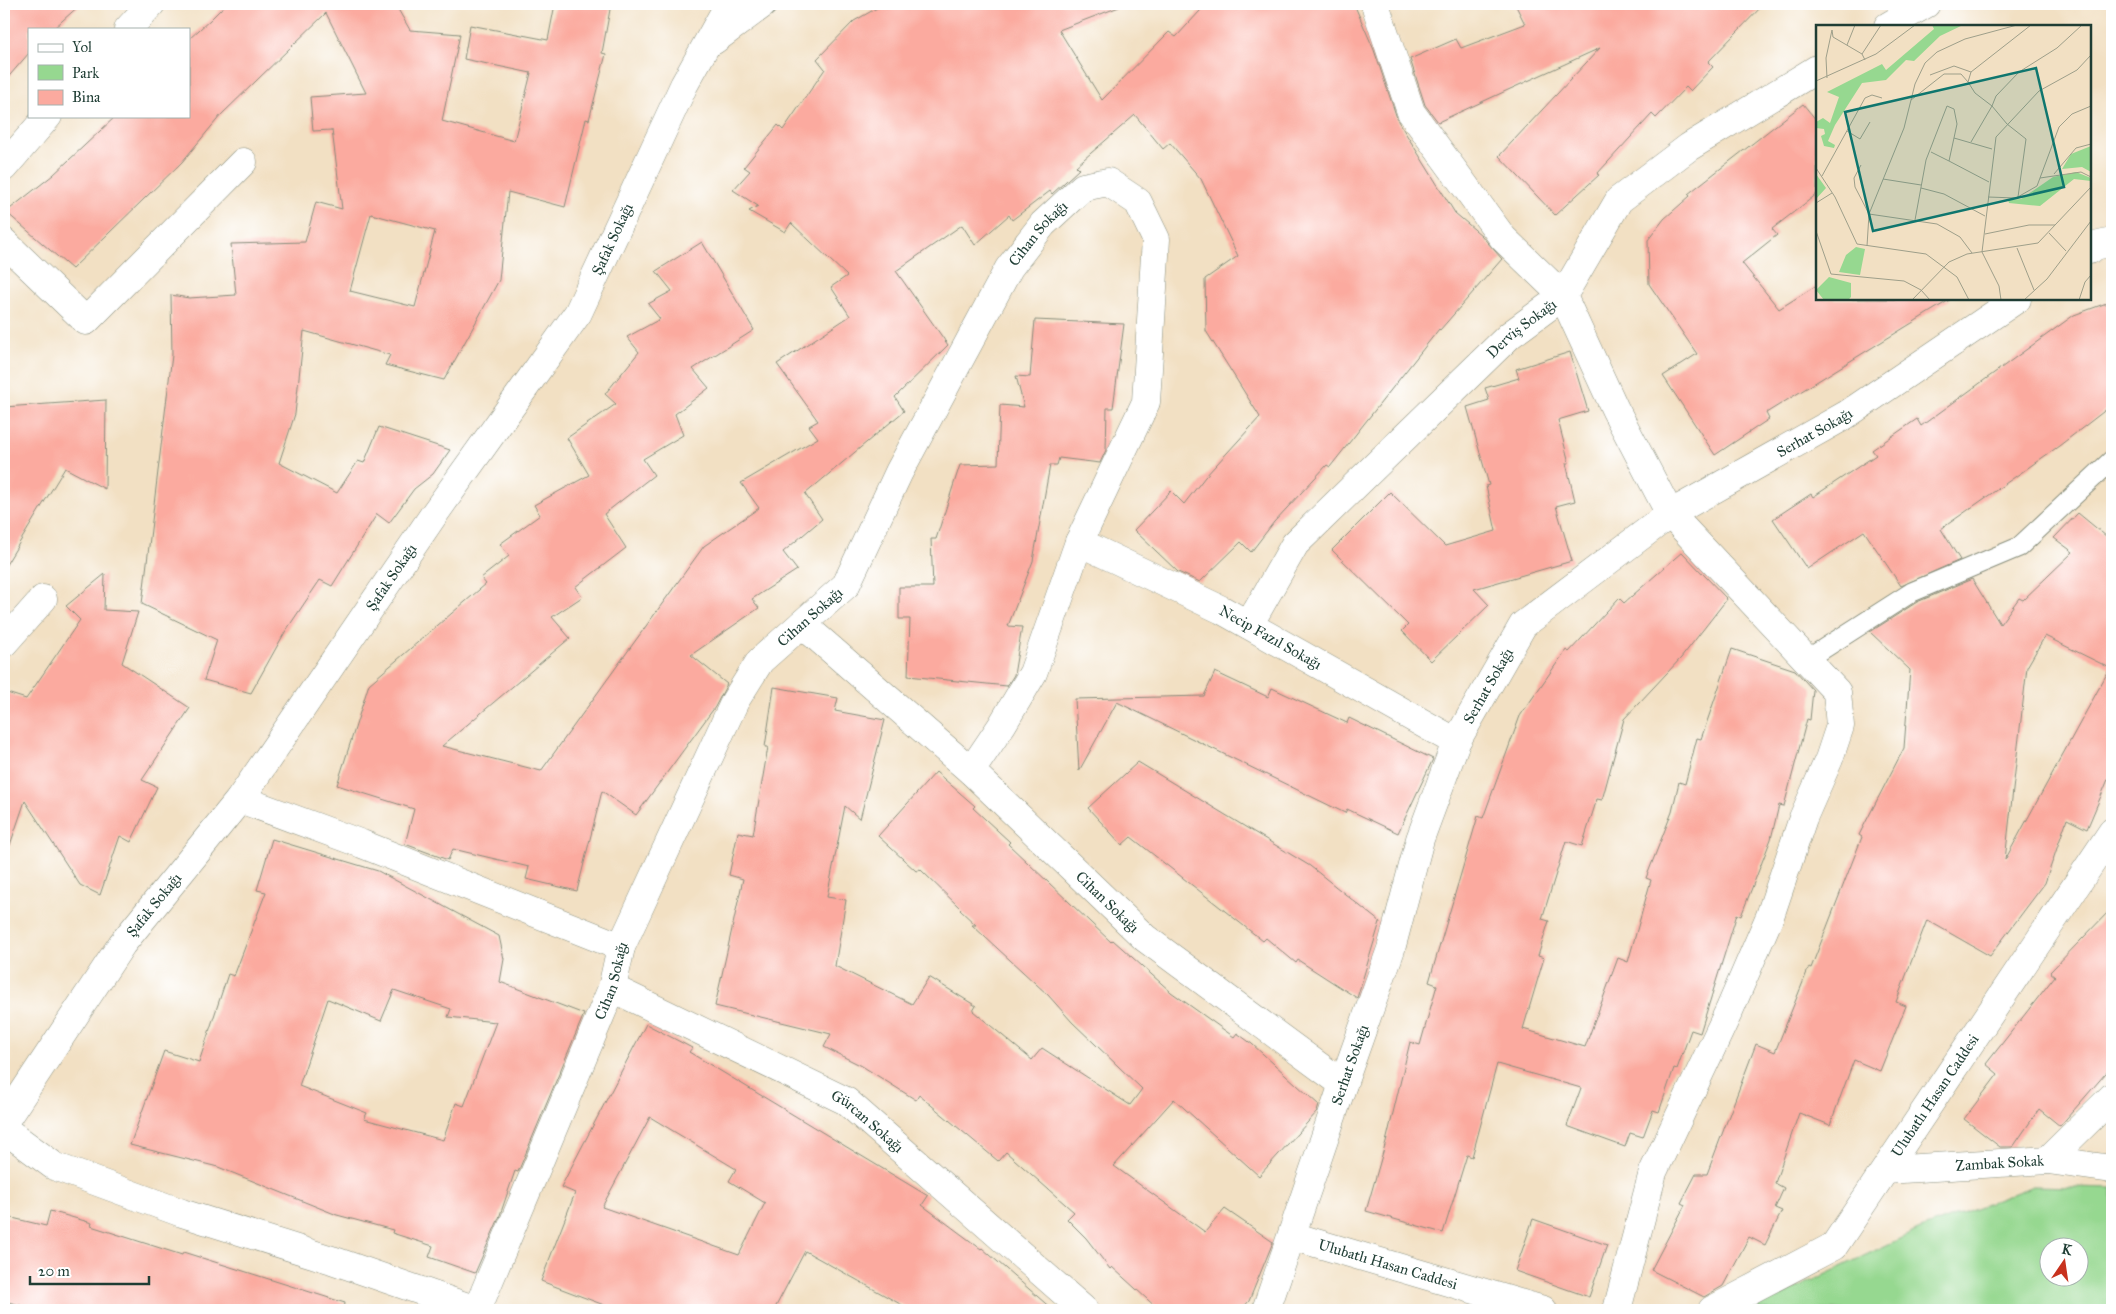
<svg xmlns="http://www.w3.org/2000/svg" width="2116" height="1314" font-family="'IM FELL Great Primer',serif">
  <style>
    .green { fill: #96d890; stroke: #5a8a62; fill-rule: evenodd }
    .building { fill: #fbaa9f; fill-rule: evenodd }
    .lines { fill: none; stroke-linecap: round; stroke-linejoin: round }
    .service-casing { stroke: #888e7c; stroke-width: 21 }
    .minor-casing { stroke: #888e7c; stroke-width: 29 }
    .service { stroke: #fff; stroke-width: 19 }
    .minor { stroke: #fff; stroke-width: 28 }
    .labels { text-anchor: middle; stroke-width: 4; stroke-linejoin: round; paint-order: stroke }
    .street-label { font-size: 15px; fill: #1f3d34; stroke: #fff }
    .inset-road { fill: none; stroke: #9e9f8a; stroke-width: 1 }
    .view { fill: #0f766e; fill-opacity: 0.15; stroke: #0f766e; stroke-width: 2.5 }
    .inset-edge { fill: none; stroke: #1f3d34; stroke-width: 2.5 }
  </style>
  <rect width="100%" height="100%" fill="#fff"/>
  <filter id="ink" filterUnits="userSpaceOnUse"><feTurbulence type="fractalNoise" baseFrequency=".02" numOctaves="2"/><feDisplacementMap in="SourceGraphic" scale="10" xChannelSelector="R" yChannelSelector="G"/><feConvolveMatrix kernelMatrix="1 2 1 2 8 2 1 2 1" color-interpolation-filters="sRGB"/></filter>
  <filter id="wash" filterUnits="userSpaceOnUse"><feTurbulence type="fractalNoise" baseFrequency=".0096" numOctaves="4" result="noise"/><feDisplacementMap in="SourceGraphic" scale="20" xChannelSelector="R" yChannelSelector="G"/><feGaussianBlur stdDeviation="1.12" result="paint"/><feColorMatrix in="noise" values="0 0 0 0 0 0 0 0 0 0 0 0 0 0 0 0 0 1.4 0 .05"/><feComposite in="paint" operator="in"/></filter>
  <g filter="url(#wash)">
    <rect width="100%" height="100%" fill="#f2e0c3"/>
    <path class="green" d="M 2033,1186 L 2112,1188 L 2112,1310 L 1751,1310 L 1918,1230 ZM 2048,1246 L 2078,1246 L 2078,1276 L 2048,1276 Z"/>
    <g id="blocks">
      <g class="building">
        <polygon points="4,4 81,4 53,29 29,29 29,53 4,82"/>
        <path d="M 226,4 L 395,4 L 410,30 L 460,34 L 442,121 L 514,141 L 531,73 L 464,59 L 470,25 L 548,40 L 555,4 L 611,4 L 602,53 L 606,54 L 589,120 L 586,119 L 565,207 L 508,192 L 499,280 L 444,380 L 385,365 L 390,355 L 304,331 L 295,414 L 279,463 L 337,493 L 358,461 L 364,463 L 379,427 L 450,450 L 433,474 L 414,489 L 389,523 L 377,514 L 332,586 L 320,580 L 285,632 L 251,693 L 204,680 L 217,640 L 142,604 L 172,355 L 171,295 L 189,298 L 236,295 L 231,244 L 305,242 L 316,202 L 342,209 L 332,130 L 313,131 L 310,97 L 366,93 L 326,13 L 221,115 L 182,162 L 72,269 L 6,212 L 53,175 L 116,116 L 189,116 L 189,39 L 210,20 ZM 371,214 L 435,231 L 415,307 L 350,291 Z"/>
        <polygon points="884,4 1119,4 1119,7 1059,30 1102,100 1169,32 1176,37 1200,11 1204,4 1354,4 1374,50 1398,121 1455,213 1481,235 1502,259 1440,330 1439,329 1330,467 1327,465 1274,522 1251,552 1241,542 1200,582 1178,572 1134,530 1171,491 1184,504 1205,477 1260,417 1206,331 1205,279 1238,256 1201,179 1170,143 1163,149 1135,115 1076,166 1079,169 1052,194 1050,191 1012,220 1009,215 975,245 962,225 896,271 948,345 895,397 904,411 805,494 822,519 783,552 797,570 752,599 759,608 691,655 727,684 715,707 636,815 602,791 577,891 526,879 529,867 453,849 448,860 405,844 414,809 337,785 369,684 486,584 481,578 509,556 500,544 540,515 534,505 589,475 567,438 616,404 605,394 639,352 627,337 660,319 648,304 672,291 656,271 702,242 754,330 693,369 709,388 675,414 683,435 643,459 654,475 604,514 626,548 575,587 582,597 552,617 570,638 442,746 541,771 704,546 759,508 741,483 818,438 809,426 818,421 777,364 850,316 831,287 847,276 791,223 785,232 749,211 758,206 733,190 750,171 744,167 778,125 783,130 825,69 817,59 854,21"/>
        <polygon points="1515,4 1764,4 1708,62 1713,67 1690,91 1686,87 1656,118 1652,114 1597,174 1599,175 1555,215 1499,156 1600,48 1438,122 1425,105 1410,59 1456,39 1461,48 1525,24"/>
        <polygon points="1803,104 1817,121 1817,194 1772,229 1777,235 1742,263 1779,309 1817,285 1817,299 1951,299 1766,413 1769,419 1715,455 1663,376 1697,354 1649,284 1648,240 1664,219 1690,196 1688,194"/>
        <polygon points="2112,301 2112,405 2059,446 1941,529 1960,560 1901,586 1864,531 1807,569 1773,519 1811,494 1813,497 1876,455 1872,450 1917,419 1921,426 2074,315"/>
        <polygon points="1035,320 1124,324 1113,408 1107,408 1106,450 1100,463 1059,458 1057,465 1050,465 1033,561 1008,626 1022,627 1014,675 1007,686 908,676 910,619 899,619 899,587 933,587 931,539 936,539 960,465 998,464 1000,405 1024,407 1016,376 1030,377"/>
        <polygon points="1570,352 1588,411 1558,420 1569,463 1566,463 1575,501 1556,506 1572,561 1474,589 1489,605 1431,661 1402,631 1408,625 1332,550 1390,492 1445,546 1496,531 1486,486 1489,485 1467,407 1489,400 1485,388 1519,378 1516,369"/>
        <polygon points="106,400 105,489 65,468 4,568 4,407"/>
        <path d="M 2078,513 L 2112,541 L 2112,770 L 2087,829 L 2067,819 L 2045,883 L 1990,956 L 1927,920 L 1896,1002 L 1906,1006 L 1880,1071 L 1854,1060 L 1830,1125 L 1799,1113 L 1775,1183 L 1784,1188 L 1775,1208 L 1782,1211 L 1765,1245 L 1749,1237 L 1723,1286 L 1704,1297 L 1651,1270 L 1685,1205 L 1681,1203 L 1696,1174 L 1707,1174 L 1756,1044 L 1775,1052 L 1809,967 L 1811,968 L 1862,837 L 1859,835 L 1904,748 L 1910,670 L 1870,632 L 1917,602 L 1972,579 L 2000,624 L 2019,598 L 2023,600 L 2073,552 L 2054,538 ZM 2045,636 L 2110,668 L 2005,860 L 2027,667 Z"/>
        <polygon points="1682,552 1727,599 1681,658 1624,719 1602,800 1597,799 1582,846 1566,841 1542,919 1549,921 1538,956 1544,958 1523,1029 1585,1047 1618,958 1628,962 1651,880 1646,878 1672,812 1679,782 1685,784 1697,738 1701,739 1732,649 1795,670 1813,690 1810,720 1807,719 1784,806 1779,805 1771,839 1741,916 1737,914 1700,1033 1691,1030 1677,1069 1674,1068 1659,1112 1653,1110 1643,1137 1630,1133 1625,1147 1567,1126 1581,1088 1497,1064 1472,1157 1467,1155 1443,1233 1366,1211 1387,1138 1410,1042 1420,1045 1437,985 1429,982 1478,816 1483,818 1520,716 1566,650 1569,652 1619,598 1624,603"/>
        <polygon points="105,574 104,610 138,612 122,663 190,708 142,780 157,787 131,842 120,836 100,895 80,885 25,801 10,845 4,844 4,692 26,699 80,620 66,606"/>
        <polygon points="1215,672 1268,697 1272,688 1347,723 1349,718 1433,759 1398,833 1347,809 1345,813 1117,702 1079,771 1075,699 1204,696"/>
        <polygon points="774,687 838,698 835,711 885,720 860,819 845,806 827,897 846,900 835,966 912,1004 929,977 976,1006 973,1011 1032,1060 1042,1048 1130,1105 1142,1089 1072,1022 1048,995 972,925 976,925 960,910 961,909 920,869 916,871 878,836 936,772 975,806 973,808 1010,842 1008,844 1111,942 1113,940 1171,992 1234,1037 1237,1033 1252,1044 1319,1105 1317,1112 1259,1176 1174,1099 1114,1166 1205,1232 1225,1209 1273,1242 1249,1301 1241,1310 1159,1310 1112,1267 1110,1269 1086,1238 1067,1219 1074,1212 1006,1152 998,1161 919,1095 916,1100 862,1066 824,1047 831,1034 715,1006 743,879 729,875 738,832 753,835 768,747 765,747"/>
        <polygon points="1138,762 1310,866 1380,922 1357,998 1298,960 1296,963 1266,938 1263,941 1131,837 1122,845 1088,808"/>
        <path d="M 272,839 L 378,871 L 499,936 L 504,959 L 500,982 L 584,1014 L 518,1172 L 515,1171 L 499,1218 L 475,1273 L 429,1257 L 433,1246 L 392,1233 L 393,1230 L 337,1215 L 218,1167 L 130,1145 L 164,1051 L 199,1062 L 228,974 L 234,976 L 266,892 L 257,890 ZM 394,990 L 451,1009 L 448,1017 L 496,1022 L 464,1106 L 456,1103 L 443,1140 L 364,1119 L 367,1113 L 299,1086 L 328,999 L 381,1021 Z"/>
        <polygon points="2112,908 2112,1066 2060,1126 2039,1109 2013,1147 2000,1147 1964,1119 1998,1074 1986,1064 2055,976 2050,972"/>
        <path d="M 646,1024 L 692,1048 L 689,1052 L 928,1196 L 922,1205 L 981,1249 L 982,1248 L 1053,1310 L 911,1310 L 805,1251 L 774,1310 L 617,1310 L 541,1281 L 575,1193 L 561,1187 ZM 650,1117 L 736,1169 L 729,1181 L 765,1203 L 739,1255 L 602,1207 Z"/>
        <polygon points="50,1211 92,1223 91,1226 182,1255 183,1252 345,1303 344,1310 39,1310 4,1301 4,1216 46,1226"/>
        <polygon points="1533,1219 1607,1245 1589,1297 1515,1271"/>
      </g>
    </g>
  </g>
  <g filter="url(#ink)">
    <use href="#blocks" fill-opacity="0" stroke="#888e7c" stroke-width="1"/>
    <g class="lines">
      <g class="service-casing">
        <polyline id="service" points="1806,660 1912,592 2019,547 2112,460"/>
      </g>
      <g class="minor-casing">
        <g id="minor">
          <polyline points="1888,26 1926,4"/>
          <polyline points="128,29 151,4"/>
          <polyline points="713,41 763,4"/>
          <polyline points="4,167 48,116"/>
          <polyline points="4,242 86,321 243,162"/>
          <polyline points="2090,250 2095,246 2112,242"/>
          <path id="s1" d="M 1079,542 L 1222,610 L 1456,742"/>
          <polyline points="802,624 971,771"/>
          <path id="s2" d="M 1249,625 L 1295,544 L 1510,335 L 1563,296 L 1503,238 L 1411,112 L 1375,4"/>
          <polyline points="4,643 43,599"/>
          <polyline points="240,799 362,844 621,947"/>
          <path id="s3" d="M 612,988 L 846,1101 L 1084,1310"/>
          <path id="s4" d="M 4,1122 L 122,944 L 240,799 L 435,513 L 578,313 L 684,85 L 729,4"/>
          <polyline points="4,1129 54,1166 182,1213 332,1260 476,1310"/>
          <polyline points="2048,1160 2112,1097"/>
          <path id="s5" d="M 1886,1170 L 2048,1160 L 2112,1169"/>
          <path id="s6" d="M 1292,1236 L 1543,1310"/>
          <path id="s7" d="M 477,1310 L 612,988 L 621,947 L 735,701 L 760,661 L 846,585 L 899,472 L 1009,268 L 1043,224 L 1083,187 L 1108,182 L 1138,202 L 1156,239 L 1146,402 L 1079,542 L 1033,673 L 1002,725 L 971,771 L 1145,938 L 1343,1084"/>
          <path id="s8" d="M 1266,1310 L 1343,1084 L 1391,949 L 1420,839 L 1456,742 L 1523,625 L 1670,514 L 1846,415 L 2017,299"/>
          <polyline points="1617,1310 1653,1172 1729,1011 1770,916 1803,818 1829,759 1840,726 1837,692 1670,514 1615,409 1563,296 1619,200 1689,147 1817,69"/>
          <path id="s9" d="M 1712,1310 L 1834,1246 L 2112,832"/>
        </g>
      </g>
      <use href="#service" class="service"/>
      <use href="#minor" class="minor"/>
    </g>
  </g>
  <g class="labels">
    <g class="street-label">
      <text dy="5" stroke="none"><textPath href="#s7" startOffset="1226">Cihan Sokağı</textPath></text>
      <text dy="5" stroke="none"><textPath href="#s4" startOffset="1074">Şafak Sokağı</textPath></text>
      <text dy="5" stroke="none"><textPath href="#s2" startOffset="406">Derviş Sokağı</textPath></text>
      <text dy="5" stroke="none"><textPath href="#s8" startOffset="1084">Serhat Sokağı</textPath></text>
      <text dy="5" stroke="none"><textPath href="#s4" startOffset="669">Şafak Sokağı</textPath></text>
      <text dy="5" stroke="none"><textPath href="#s7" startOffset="776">Cihan Sokağı</textPath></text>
      <text dy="5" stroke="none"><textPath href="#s1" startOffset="214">Necip Fazıl Sokağı</textPath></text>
      <text dy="5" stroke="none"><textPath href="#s8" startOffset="664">Serhat Sokağı</textPath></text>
      <text dy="5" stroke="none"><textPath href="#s7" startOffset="2156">Cihan Sokağı</textPath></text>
      <text dy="5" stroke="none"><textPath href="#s4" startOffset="264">Şafak Sokağı</textPath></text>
      <text dy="5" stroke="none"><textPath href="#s7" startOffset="356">Cihan Sokağı</textPath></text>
      <text dy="5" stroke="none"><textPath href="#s8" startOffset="259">Serhat Sokağı</textPath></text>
      <text dy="5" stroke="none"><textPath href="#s9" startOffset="319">Ulubatlı Hasan Caddesi</textPath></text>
      <text dy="5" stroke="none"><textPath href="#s3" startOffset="289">Gürcan Sokağı</textPath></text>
      <text dy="5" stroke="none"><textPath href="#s5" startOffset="114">Zambak Sokak</textPath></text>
      <text dy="5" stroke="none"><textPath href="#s6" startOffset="100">Ulubatlı Hasan Caddesi</textPath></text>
    </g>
  </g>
  <g transform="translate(1816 25)">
    <rect width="275" height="275" fill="#f2e0c3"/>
    <path d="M 116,0 L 147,0 L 124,11 L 98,36 L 90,35 L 70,55 L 46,58 L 19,100 L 12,116 L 19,120 L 18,123 L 8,121 L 5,111 L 9,109 L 8,104 L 0,103 L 0,97 L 7,93 L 14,98 L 23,72 L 11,67 L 66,39 L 70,45 L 118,4 ZM 275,121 L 275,147 L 266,142 L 246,144 L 255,129 ZM 260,147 L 275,153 L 275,156 L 258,154 L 224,181 L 193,178 L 192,175 L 205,174 L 237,152 ZM 0,149 L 10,163 L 0,174 ZM 40,222 L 49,224 L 44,250 L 23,247 L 30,230 ZM 13,252 L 35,258 L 35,272 L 32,275 L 8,275 L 0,265 Z" fill="#96d890"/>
    <path class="inset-road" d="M 31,20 L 39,0M 46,29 L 65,0M 155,47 L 152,57 L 159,68 L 176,81 L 155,117M 114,50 L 138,41 L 155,47 L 215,0M 11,53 L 10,33 L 16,5 L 17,12 L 46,29 L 49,35M 0,56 L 60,29 L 99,0M 95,75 L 128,49 L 145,49 L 152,57M 31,106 L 44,114 L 54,97M 138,113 L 176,124M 115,127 L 133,136M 45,140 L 38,153 L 39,162 L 53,189 L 121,199 L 144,212 L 156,228M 0,143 L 19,172 L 41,219 L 110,229 L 141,252 L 153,275M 238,149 L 260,123 L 275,119M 6,151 L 49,73 L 56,70 L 66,73M 224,153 L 265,147 L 275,152M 67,154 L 105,160M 105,163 L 128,169 L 169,191M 172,172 L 200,173 L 221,161 L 243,102 L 256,89 L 275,81M 202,172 L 210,114 L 191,99 L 176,81 L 180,71 L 203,47 L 241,23 L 266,0M 0,178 L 16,168M 99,195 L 110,135 L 131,81 L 138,84 L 141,99 L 133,136 L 173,157M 0,206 L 15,249 L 88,256 L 105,265 L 114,275M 233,208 L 250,226M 169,209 L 213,200 L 239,200M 51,221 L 53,189 L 88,103 L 99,59 L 109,38 L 121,27 L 149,14 L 201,0M 201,223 L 218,265M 96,275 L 133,237 L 151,229 L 222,218 L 275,162M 185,275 L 183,261 L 166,227 L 180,112 L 223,66 L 261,45 L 275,30M 208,275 L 231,254 L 275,196M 263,275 L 269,257 L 275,250"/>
    <path class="view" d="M 220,43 L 248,162 L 57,206 L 29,87 Z"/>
    <rect width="275" height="275" class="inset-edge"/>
  </g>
  <rect width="2116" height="1314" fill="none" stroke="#fff" stroke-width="20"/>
  <rect x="28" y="28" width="162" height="90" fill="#ffffff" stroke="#a5b1ae"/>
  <rect x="38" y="44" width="25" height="8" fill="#ffffff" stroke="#a5b1ae"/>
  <text x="72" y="52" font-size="15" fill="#1f3d34">Yol</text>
  <rect x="38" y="65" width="25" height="15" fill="#96d890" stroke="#a5b1ae"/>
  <text x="72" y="78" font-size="15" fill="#1f3d34">Park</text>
  <rect x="38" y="90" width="25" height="15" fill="#fbaa9f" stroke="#a5b1ae"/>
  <text x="72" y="102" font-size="15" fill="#1f3d34">Bina</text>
  <g transform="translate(2064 1262) rotate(13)"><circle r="24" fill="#ffffff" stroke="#a5b1ae"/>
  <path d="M0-4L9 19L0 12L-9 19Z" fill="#c8321e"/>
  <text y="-8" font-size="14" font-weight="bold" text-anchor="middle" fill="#1f3d34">K</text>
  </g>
  <path d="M30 1276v8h119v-8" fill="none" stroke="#1f3d34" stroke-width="2.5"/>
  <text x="38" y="1276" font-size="15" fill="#1f3d34" stroke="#ffffff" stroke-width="4" paint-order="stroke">20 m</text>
</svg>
